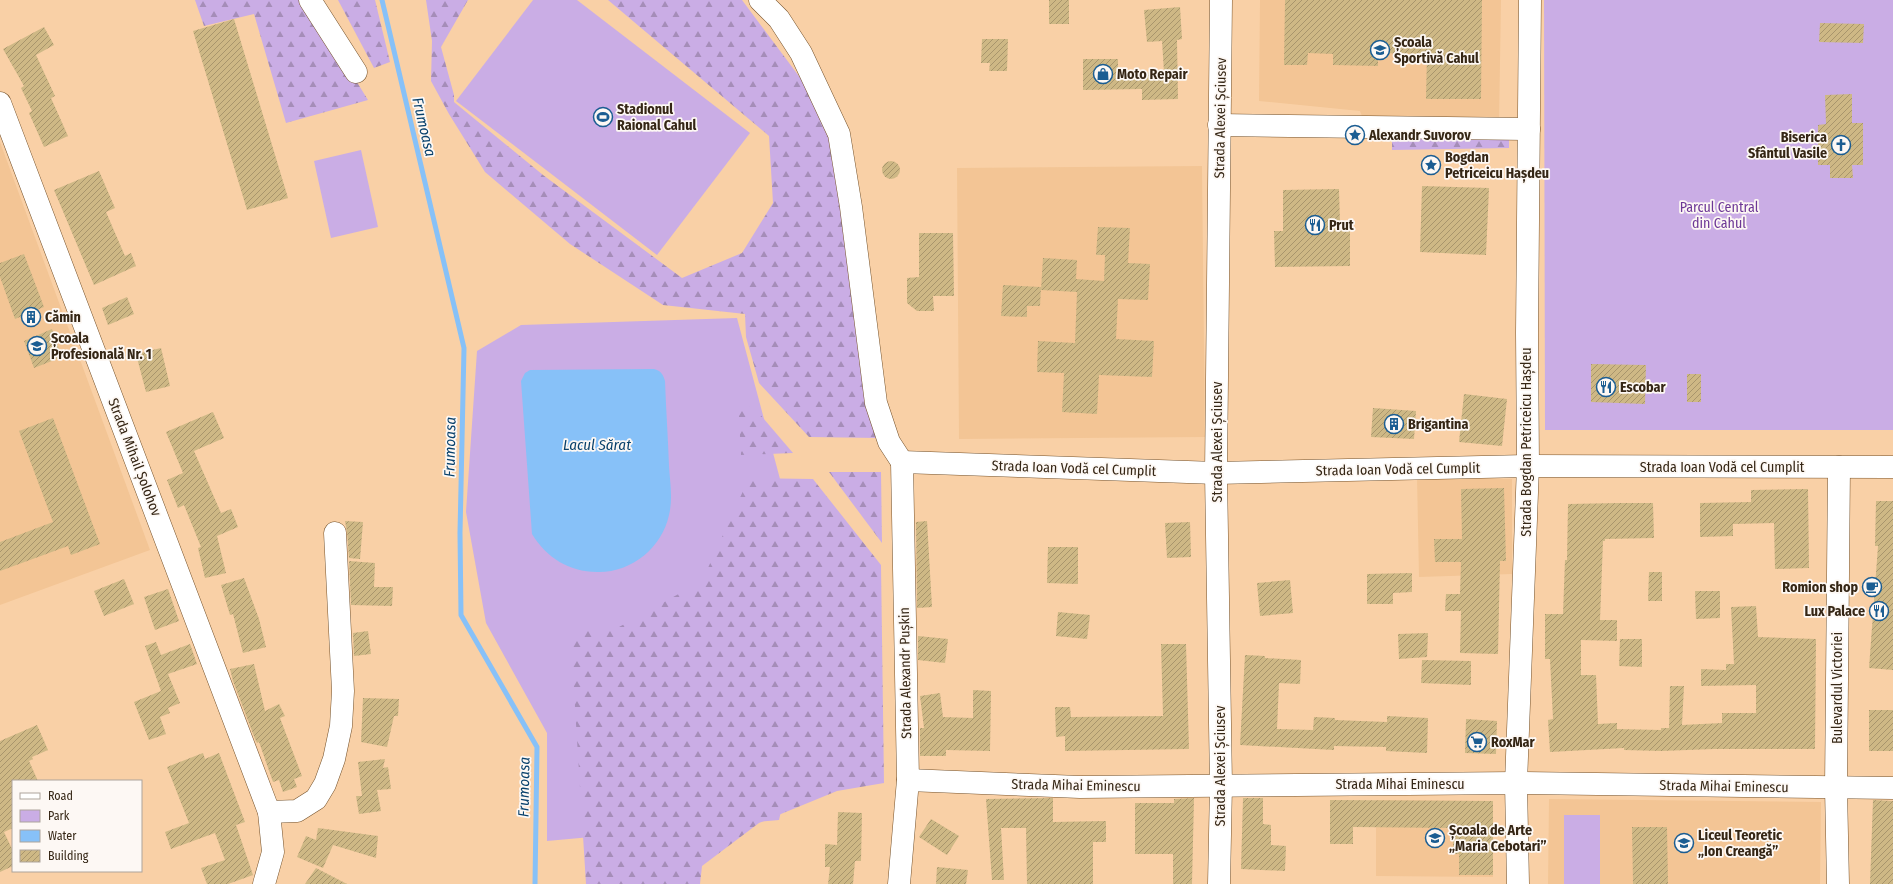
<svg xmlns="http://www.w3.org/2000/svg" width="1893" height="884" font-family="'Fira Sans Condensed',sans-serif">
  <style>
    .built { fill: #f3c595 }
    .green { fill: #caade5 }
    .forest { fill: url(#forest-firs) }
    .water { fill: #87c1f8 }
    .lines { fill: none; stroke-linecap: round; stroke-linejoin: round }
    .stream { stroke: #87c1f8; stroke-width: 5 }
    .building { fill: url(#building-hatch) }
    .minor-casing { stroke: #75522b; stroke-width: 23 }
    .major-casing { stroke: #75522b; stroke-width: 23 }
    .minor { stroke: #fff; stroke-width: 22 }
    .major { stroke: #fff; stroke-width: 22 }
    .labels { text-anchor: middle; stroke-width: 3.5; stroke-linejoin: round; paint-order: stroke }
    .poi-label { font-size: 14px; font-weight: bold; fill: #352615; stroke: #fdf8f4; text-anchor: start }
    .street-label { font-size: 14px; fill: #352615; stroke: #fdf8f4 }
    .park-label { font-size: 14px; fill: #6d3796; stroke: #fdf8f4 }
    .water-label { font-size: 15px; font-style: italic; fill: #08416c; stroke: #fdf8f4 }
  </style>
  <defs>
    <pattern id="forest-firs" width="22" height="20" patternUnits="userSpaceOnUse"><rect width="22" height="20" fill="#caade5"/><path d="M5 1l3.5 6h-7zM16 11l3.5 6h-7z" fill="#a58db8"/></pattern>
    <pattern id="building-hatch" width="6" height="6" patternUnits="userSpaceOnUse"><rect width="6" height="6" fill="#ceb885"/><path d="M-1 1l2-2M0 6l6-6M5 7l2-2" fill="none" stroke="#a8956c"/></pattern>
  </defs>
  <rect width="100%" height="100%" fill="#f9d0a6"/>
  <g class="built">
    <polygon points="1260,0 1501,0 1499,124 1365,124 1360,111 1259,101"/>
    <polygon points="0,142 150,550 0,605"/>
    <polygon points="1202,166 1205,437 959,439 957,168"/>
    <polygon points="1417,477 1512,479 1512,574 1419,577"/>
    <polygon points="1549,799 1821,802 1820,884 1548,884"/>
    <polygon points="1376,800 1493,801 1493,877 1376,876"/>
  </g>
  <g class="green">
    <polygon points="533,0 577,0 750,133 657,255 456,101"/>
    <polygon points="1544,0 1893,0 1893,430 1545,430"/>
    <polygon points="361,150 378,227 331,238 314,161"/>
    <polygon points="737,318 780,479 787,785 779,820 547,841 547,733 486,623 466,512 477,351 521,325"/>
    <rect x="1564" y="815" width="36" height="69"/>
  </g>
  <g class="forest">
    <polygon points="195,0 306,0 368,100 286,123 254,14 204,26"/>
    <polygon points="338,0 375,0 390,62 374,68"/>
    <polygon points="426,0 468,0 441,47 454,95 454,102 543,175 682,278 742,253 773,203 769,136 608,0 742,0 819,103 844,158 878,438 809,437 759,383 746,337 745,314 663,305 570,244 485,172 449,114 431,81 432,41"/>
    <polygon points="1509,138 1509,148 1392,150 1392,139"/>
    <polygon points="738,400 758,412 793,453 741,455"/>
    <polygon points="829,472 881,472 882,543"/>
    <polygon points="749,478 813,479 881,565 884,783 837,791 759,823 702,866 700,884 586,884 570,627 619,627 702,581"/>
  </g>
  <path class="water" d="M 654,369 C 661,371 663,374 665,381 C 666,409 668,438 669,466 C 670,482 673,499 669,515 C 662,548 631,573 597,572 C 569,572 546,557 532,534 L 521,381 L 525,373 L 530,370 Z"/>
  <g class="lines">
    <polyline class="stream" points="382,0 464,348 460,533 461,615 537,747 535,884"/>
  </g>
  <g class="building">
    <rect x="1049" y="0" width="20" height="24"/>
    <polygon points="1285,0 1482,0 1481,99 1426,99 1427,54 1378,53 1378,66 1333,65 1333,54 1308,53 1307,65 1284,65"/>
    <polygon points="1180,7 1182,39 1177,40 1178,99 1142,100 1142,89 1083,90 1083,59 1118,59 1118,73 1164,72 1162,41 1147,42 1144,10"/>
    <polygon points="234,19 288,198 247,210 193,31"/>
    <polygon points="1820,23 1864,24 1863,43 1819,42"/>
    <polygon points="44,27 54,45 36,55 55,96 51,98 68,136 44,147 29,113 32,111 21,88 24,86 3,49"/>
    <polygon points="982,39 1008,39 1007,71 989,71 990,63 981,63"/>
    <polygon points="1852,94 1852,123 1863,123 1863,165 1852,165 1853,178 1830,178 1830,165 1818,165 1818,125 1826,124 1825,95"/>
    <circle cx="891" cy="170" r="9"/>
    <polygon points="99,171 115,208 106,212 125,256 131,253 136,266 94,285 54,190"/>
    <polygon points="1422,186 1489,188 1486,255 1420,252"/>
    <polygon points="1339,189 1340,223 1350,222 1350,266 1275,267 1274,231 1283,231 1283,190"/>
    <polygon points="1098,227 1130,228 1128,263 1150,264 1148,300 1118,299 1116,339 1154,341 1152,377 1099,375 1097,414 1062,412 1064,373 1037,372 1038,341 1075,343 1077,292 1041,290 1043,258 1077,260 1076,279 1104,281 1105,255 1096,255"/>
    <polygon points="919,233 953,233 954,296 933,296 934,311 917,311 907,303 907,278 919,277"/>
    <polygon points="24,254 44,307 15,319 0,277 0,263"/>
    <polygon points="1003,285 1041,287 1040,306 1027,306 1027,317 1001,316"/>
    <polygon points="127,297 134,314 108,325 102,308"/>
    <polygon points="52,329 62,357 34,368 24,341"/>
    <polygon points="161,348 170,386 146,392 136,354"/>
    <polygon points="1591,364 1646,365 1645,404 1591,402"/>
    <rect x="1687" y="374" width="14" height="28"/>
    <polygon points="1464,394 1507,399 1502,446 1459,442"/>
    <polygon points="1373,408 1416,411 1414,439 1371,437"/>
    <polygon points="213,412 224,438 194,451 221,513 231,509 238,527 217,536 226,573 205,578 198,548 201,547 184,505 178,508 167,480 183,473 166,432"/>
    <polygon points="53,418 100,544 71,555 68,546 0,571 0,542 53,522 19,431"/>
    <polygon points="1504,488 1506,561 1500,561 1498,654 1460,653 1461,611 1445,611 1446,594 1460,594 1461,562 1435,562 1434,539 1462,539 1461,489"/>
    <polygon points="1808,489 1809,568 1775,569 1774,523 1733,524 1733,536 1700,537 1700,503 1751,502 1751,490"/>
    <polygon points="1876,501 1893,501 1893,670 1869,668 1878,546 1875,546"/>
    <polygon points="1619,503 1653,503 1654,538 1605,539 1605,541 1603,541 1600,620 1617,620 1617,641 1581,640 1581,675 1596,675 1598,724 1617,723 1617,729 1661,730 1661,728 1669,728 1670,686 1684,686 1682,725 1722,723 1722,713 1756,713 1756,685 1701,686 1701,669 1726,670 1726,664 1734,664 1731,607 1756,606 1758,637 1816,639 1815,749 1714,749 1661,751 1624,750 1624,748 1550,752 1548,720 1553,719 1550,659 1545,659 1545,614 1563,614 1565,560 1567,560 1568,504"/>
    <polygon points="345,521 363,522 360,559 349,558 347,532"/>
    <polygon points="927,521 932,607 917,608 916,522"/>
    <polygon points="1190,522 1191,557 1167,558 1165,523"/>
    <polygon points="1048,547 1078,547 1078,584 1047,583"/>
    <polygon points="349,561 375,563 374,587 393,587 392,606 351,605"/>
    <polygon points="1649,572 1662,572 1662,601 1648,601"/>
    <polygon points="1412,573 1412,592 1393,593 1393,604 1367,604 1367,574"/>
    <polygon points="244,578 259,619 266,647 243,653 233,614 230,615 221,585"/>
    <polygon points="124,579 134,604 104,616 94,591"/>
    <polygon points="1290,580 1293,613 1260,616 1257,583"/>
    <polygon points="168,589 179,621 155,630 144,597"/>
    <polygon points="1695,591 1720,591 1720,618 1696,619"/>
    <polygon points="1058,612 1090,615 1087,639 1056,636"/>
    <polygon points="368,631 371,654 354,656 353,633"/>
    <polygon points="1428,633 1427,657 1399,659 1398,634"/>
    <polygon points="918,636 948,639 945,663 918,660"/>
    <polygon points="1620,639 1642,639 1642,667 1619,666"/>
    <polygon points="156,642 161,655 190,644 197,664 168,674 180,703 168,708 170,713 160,717 166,734 149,740 134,702 161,691 145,646"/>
    <polygon points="1161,644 1186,644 1189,749 1065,751 1065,736 1056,737 1055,707 1070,707 1071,717 1163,716"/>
    <polygon points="1245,655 1265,656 1265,658 1301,660 1300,684 1279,683 1277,729 1313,730 1314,717 1335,718 1335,720 1387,722 1387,716 1428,718 1427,753 1386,751 1386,747 1334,746 1334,750 1240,745"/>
    <polygon points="1422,660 1471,661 1471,685 1421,683"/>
    <polygon points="254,664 265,711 279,704 285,716 280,718 302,776 294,779 297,787 283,792 279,780 273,782 259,742 257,743 255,739 233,681 230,669"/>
    <polygon points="973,690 991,691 990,751 946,750 946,756 920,756 920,728 924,728 920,696 940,693 943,717 973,718"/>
    <polygon points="363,698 399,699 398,716 394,716 387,747 361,742"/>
    <rect x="1869" y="710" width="24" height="41"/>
    <polygon points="1466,719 1497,721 1496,754 1465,753"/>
    <polygon points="37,725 48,750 32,757 33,759 29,761 38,781 13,781 13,828 4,832 13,851 13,866 0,872 0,741"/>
    <polygon points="203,753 205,759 219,753 245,822 236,825 253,875 228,884 207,884 201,868 225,860 215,833 171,849 165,832 189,823 167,767"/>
    <polygon points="385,759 383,768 388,767 391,789 377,790 381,811 359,814 356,796 362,796 358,762"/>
    <polygon points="1053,798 1053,822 1106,821 1106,842 1093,842 1093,884 1027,884 1026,828 1001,828 1004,880 992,880 986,799"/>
    <polygon points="1194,798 1192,884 1173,884 1173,854 1135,854 1135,803 1174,803 1174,799"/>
    <polygon points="1243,798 1263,798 1263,824 1271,825 1271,845 1286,846 1285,871 1241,869"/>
    <polygon points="1330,800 1493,801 1493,875 1459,875 1459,854 1453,854 1453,828 1353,827 1353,844 1330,844"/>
    <polygon points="1873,800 1893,801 1893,884 1870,884"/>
    <polygon points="838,812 862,813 861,861 855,861 853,884 828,884 830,867 825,867 825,844 837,845"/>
    <polygon points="931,819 959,836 947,855 919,837"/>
    <polygon points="1632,827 1667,827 1668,884 1633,884"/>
    <polygon points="318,828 378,836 376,858 333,845 323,868 297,857 306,836 316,840"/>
    <polygon points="937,867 968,870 966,884 936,884"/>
    <polygon points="316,868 347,884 305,884"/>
  </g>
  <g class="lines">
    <g class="minor-casing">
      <g id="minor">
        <polyline points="310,0 356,72"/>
        <polyline points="760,0 779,19 801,53 839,134 851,207 876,403 889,442 902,462"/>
        <polyline points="0,103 269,812 273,852 264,884"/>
        <polyline points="1219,125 1529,129"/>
        <polyline points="902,462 1216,473 1528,466 1893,467"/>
        <polyline points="908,780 1080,787 1516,783 1893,788"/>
        <polyline points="269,812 297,811 316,799 325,784 334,759 341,726 343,691 335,533"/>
        <polyline points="899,884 908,780 902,462"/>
        <polyline points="1219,884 1221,785 1216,473 1221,0"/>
        <polyline points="1838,884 1836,788 1839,467"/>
      </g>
    </g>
    <g class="major-casing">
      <polyline id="major" points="1518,884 1516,783 1528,466 1527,333 1530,0"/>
    </g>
    <use href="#minor" class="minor"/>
    <use href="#major" class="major"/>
  </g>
  <defs>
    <g id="school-ring" transform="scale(1)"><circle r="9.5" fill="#fdf8f4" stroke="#1b5d92" stroke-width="1.5"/><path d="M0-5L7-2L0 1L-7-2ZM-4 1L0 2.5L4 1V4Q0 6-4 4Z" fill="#1b5d92"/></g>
    <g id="shop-ring" transform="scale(1)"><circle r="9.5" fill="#fdf8f4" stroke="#1b5d92" stroke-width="1.5"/><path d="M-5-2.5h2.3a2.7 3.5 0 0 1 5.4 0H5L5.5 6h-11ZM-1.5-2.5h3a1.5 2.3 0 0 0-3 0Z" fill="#1b5d92"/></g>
    <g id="stadium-ring" transform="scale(1)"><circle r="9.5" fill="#fdf8f4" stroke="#1b5d92" stroke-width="1.5"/><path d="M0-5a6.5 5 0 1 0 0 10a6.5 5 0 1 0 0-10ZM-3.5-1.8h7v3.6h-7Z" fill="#1b5d92"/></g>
    <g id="sight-ring" transform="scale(1)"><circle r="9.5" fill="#fdf8f4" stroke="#1b5d92" stroke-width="1.5"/><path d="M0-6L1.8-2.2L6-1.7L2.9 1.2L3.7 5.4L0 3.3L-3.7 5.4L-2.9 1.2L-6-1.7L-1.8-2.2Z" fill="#1b5d92"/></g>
    <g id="church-ring" transform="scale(1)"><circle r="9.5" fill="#fdf8f4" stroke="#1b5d92" stroke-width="1.5"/><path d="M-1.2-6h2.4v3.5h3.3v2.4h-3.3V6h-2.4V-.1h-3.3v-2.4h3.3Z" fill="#1b5d92"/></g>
    <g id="restaurant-ring" transform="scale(1)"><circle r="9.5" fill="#fdf8f4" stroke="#1b5d92" stroke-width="1.5"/><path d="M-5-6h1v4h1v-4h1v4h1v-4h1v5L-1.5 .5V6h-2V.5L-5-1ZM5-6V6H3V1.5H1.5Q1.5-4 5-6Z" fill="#1b5d92"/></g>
    <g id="building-ring" transform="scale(1)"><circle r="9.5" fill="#fdf8f4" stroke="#1b5d92" stroke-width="1.5"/><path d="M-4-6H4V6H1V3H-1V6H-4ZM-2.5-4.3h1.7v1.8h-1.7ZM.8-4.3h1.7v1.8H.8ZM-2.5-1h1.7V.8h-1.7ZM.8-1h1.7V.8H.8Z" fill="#1b5d92"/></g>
    <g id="cafe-ring" transform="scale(1)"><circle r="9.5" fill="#fdf8f4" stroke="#1b5d92" stroke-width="1.5"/><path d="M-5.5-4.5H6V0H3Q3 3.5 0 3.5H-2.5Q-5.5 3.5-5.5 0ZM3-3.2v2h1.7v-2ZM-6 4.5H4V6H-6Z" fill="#1b5d92"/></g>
    <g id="supermarket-ring" transform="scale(1)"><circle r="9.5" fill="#fdf8f4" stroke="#1b5d92" stroke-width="1.5"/><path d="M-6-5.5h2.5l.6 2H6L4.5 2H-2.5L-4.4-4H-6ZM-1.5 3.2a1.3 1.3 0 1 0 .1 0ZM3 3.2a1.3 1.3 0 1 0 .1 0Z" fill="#1b5d92"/></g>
  </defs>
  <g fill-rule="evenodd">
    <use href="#school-ring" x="1380" y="50"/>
    <use href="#shop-ring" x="1103" y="74"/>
    <use href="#stadium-ring" x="603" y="117"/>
    <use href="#sight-ring" x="1355" y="135"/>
    <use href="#church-ring" x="1841" y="145"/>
    <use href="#sight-ring" x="1431" y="165"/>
    <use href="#restaurant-ring" x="1315" y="225"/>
    <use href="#building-ring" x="31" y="317"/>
    <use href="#school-ring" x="37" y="346"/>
    <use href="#restaurant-ring" x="1606" y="387"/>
    <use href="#building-ring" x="1394" y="424"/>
    <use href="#cafe-ring" x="1872" y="587"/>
    <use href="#restaurant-ring" x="1879" y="611"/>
    <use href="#supermarket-ring" x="1477" y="742"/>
    <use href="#school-ring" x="1435" y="838"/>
    <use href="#school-ring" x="1684" y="843"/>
  </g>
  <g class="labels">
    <g class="poi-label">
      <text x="1394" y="47">Școala<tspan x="1394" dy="16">Sportivă Cahul</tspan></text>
      <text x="1117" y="79">Moto Repair</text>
      <text x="617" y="114">Stadionul<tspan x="617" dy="16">Raional Cahul</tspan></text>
      <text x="1369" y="140">Alexandr Suvorov</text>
      <text x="1827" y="142" text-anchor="end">Biserica<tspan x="1827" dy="16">Sfântul Vasile</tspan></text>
      <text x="1445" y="162">Bogdan<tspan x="1445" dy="16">Petriceicu Hașdeu</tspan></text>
      <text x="1329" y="230">Prut</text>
      <text x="45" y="322">Cămin</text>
      <text x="51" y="343">Școala<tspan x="51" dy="16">Profesională Nr. 1</tspan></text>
      <text x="1620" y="392">Escobar</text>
      <text x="1408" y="429">Brigantina</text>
      <text x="1858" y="592" text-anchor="end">Romion shop</text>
      <text x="1865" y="616" text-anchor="end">Lux Palace</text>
      <text x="1491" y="747">RoxMar</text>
      <text x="1449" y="835">Școala de Arte<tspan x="1449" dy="16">„Maria Cebotari”</tspan></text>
      <text x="1698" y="840">Liceul Teoretic<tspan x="1698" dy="16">„Ion Creangă”</tspan></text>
    </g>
    <g class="street-label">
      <text transform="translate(1220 118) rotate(-89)" y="5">Strada Alexei Șciusev</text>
      <text transform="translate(1217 442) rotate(-90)" y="5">Strada Alexei Șciusev</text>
      <text transform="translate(1526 442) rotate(-90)" y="5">Strada Bogdan Petriceicu Hașdeu</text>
      <text transform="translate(135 457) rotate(69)" y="5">Strada Mihail Șolohov</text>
      <text x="1722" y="472">Strada Ioan Vodă cel Cumplit</text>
      <text transform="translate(1074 468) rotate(2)" y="5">Strada Ioan Vodă cel Cumplit</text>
      <text transform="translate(1398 469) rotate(-1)" y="5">Strada Ioan Vodă cel Cumplit</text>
      <text transform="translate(905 673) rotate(-91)" y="5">Strada Alexandr Pușkin</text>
      <text transform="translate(1837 688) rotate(-90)" y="5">Bulevardul Victoriei</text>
      <text transform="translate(1220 766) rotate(-90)" y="5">Strada Alexei Șciusev</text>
      <text x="1400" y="789">Strada Mihai Eminescu</text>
      <text transform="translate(1076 785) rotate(1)" y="5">Strada Mihai Eminescu</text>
      <text transform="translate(1724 786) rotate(1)" y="5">Strada Mihai Eminescu</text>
    </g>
    <g class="park-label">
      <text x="1719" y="212">Parcul Central<tspan x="1719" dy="16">din Cahul</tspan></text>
    </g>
    <g class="water-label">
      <text transform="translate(424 127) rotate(77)" y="5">Frumoasa</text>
      <text x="597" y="450">Lacul Sărat</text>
      <text transform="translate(450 447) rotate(-89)" y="5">Frumoasa</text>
      <text transform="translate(524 787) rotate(-89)" y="5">Frumoasa</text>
    </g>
  </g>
  <rect x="12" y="780" width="130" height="92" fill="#fdf8f4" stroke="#ada49b"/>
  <rect x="20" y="793" width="20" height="6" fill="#ffffff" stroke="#ada49b"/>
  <text x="48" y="800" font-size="12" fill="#352615">Road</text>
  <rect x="20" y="810" width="20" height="12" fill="#caade5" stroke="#ada49b"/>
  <text x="48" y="820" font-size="12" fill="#352615">Park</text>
  <rect x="20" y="830" width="20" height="12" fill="#87c1f8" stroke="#ada49b"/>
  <text x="48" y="840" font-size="12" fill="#352615">Water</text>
  <rect x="20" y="850" width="20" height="12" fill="url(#building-hatch)" stroke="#ada49b"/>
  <text x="48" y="860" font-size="12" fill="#352615">Building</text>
</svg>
